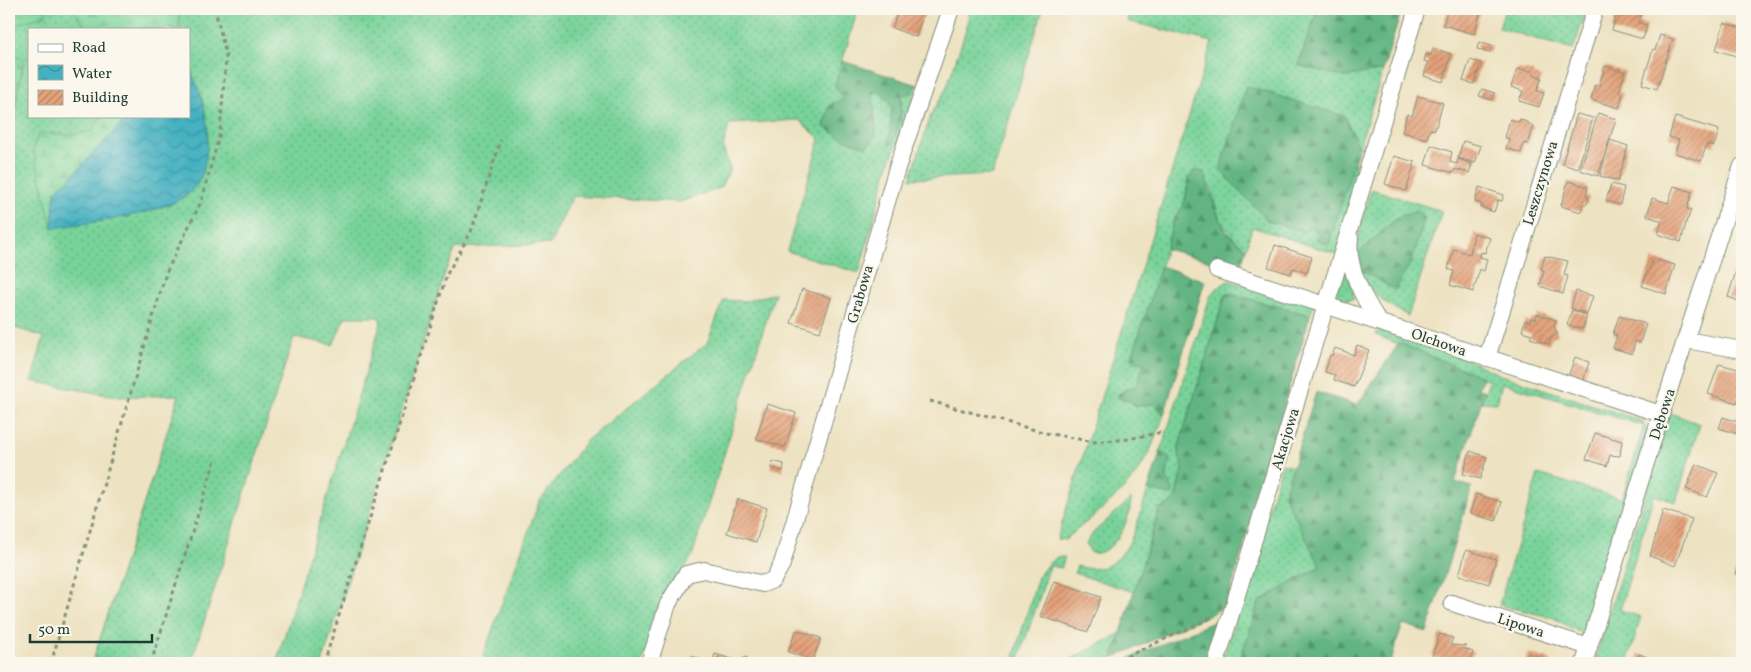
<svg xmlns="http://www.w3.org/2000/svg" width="1751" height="672" font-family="Vollkorn,serif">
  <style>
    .grass { fill: url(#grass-dots); stroke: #4c8867; fill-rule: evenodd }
    .forest { fill: url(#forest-firs); stroke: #40795b }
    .wetland { fill: url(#wetland-marsh); stroke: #4c8867 }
    .water { fill: url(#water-waves); stroke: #32777a }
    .building { fill: url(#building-hatch) }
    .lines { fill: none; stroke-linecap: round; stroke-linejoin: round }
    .street-casing { stroke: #86907a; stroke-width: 18 }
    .path { stroke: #86907a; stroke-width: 3; stroke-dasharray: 4 4; stroke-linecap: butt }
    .street { stroke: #fff; stroke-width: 16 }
    .labels { text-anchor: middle; stroke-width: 4.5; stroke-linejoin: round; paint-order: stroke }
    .street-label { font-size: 15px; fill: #1f3d34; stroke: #fbf7ec }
  </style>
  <defs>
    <pattern id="grass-dots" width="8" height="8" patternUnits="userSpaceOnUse" patternTransform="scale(1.25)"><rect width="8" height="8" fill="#78d39a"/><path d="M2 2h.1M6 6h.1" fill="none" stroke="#62ac7e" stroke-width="1.8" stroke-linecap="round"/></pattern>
    <pattern id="forest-firs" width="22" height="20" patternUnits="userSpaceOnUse" patternTransform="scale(1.25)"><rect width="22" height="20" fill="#62b582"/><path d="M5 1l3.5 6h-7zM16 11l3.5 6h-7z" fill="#50946b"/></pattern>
    <pattern id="wetland-marsh" width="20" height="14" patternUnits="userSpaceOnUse" patternTransform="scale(1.25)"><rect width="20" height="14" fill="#78d39a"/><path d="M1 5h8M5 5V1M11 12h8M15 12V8" fill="none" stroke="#62ac7e"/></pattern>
    <pattern id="water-waves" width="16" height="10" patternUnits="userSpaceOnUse" patternTransform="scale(1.25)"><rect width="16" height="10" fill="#44b1c1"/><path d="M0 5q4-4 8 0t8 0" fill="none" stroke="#38919e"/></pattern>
    <pattern id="building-hatch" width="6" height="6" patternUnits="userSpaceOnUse" patternTransform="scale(1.25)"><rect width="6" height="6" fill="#e4a179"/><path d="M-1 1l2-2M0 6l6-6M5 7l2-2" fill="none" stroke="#b88464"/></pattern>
  </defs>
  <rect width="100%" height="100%" fill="#fbf7ec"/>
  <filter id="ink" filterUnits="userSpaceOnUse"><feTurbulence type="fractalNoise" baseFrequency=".02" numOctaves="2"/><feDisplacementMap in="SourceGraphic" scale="10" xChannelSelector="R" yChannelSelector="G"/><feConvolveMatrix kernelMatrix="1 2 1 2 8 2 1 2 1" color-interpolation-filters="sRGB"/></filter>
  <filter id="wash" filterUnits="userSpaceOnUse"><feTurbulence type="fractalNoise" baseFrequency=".0096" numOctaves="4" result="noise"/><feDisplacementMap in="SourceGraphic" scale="20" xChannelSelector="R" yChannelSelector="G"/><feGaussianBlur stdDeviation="1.12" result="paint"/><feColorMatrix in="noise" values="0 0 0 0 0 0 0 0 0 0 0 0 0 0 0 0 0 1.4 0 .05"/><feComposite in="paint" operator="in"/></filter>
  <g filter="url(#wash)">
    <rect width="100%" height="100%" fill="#ede2c1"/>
    <g class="grass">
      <path d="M 9,9 L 858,9 L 835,86 L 876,136 L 873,91 L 880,92 L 892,107 L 889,144 L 902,102 L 901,95 L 918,85 L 888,167 L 859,273 L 787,251 L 820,139 L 799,120 L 729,124 L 723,148 L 730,169 L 720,188 L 680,202 L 573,196 L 550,244 L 456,248 L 446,270 L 322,663 L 276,663 L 381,323 L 379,317 L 345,317 L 333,345 L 294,337 L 191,663 L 92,663 L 179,395 L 119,397 L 31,381 L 44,337 L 9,326 ZM 29,29 L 189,29 L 189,116 L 29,116 Z"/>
      <polygon points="968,9 1043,9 992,175 910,179 931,115 946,89 959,51 969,19"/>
      <path d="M 1131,9 L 1318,9 L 1298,65 L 1344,77 L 1383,70 L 1359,147 L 1344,115 L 1311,227 L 1317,231 L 1325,244 L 1328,244 L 1354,161 L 1357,172 L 1337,254 L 1252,227 L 1246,249 C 1221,228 1218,219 1211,187 L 1189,178 L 1184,205 L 1174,219 L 1149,308 L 1132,357 L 1145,363 L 1137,385 L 1124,390 L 1119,398 L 1128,400 L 1136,406 L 1153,404 L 1164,414 C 1158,432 1151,451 1141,467 C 1124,494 1089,519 1065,540 L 1057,539 L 1212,42 L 1127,21 Z"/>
      <polygon points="1505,9 1587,9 1573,50 1499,28"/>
      <path d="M 1371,189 L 1442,211 L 1408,316 C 1343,282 1352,252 1371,189 Z"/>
      <path d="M 1345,272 L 1352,286 L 1354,298 L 1349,300 L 1338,298 C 1334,290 1340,279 1345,272 Z"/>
      <path d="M 1228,281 L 1315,302 L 1310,315 L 1226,293 L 1178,449 L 1183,469 L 1174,501 L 1159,509 L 1134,592 L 1074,573 L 1077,566 C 1127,581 1136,525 1148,490 L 1171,495 L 1173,489 L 1166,478 L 1170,459 L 1161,450 L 1210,297 L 1216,289 Z"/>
      <polygon points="775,293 692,556 679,577 642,663 486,663 483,656 539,502 587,440 707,343 724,300 746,301"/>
      <polygon points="1380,326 1452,353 1501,375 1642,421 1649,435 1589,627 1579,632 1554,618 1499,605 1538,474 1622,499 1644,426 1502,383 1497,403 1481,402 1489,381 1376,335"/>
      <polygon points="1670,413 1700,424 1676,502 1654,495 1620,610 1641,617 1627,663 1594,663"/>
      <polygon points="1282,464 1293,467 1284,495 1321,566 1259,602 1239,663 1222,663"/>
      <path d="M 1131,499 C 1131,519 1114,557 1091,553 L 1086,543 L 1094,532 Z"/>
      <polygon points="1057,557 1065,557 1061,568 1050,566 1019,658 1032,663 1012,663 1038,577 1047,565"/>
      <polygon points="1121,633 1113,658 1100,663 1064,663"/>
    </g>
    <g class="forest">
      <polygon points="1318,9 1402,9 1383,70 1344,77 1298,65"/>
      <polygon points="842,61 918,85 909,94 901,95 901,120 892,144 889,145 892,107 880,92 873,92 876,136 866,147 846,140 824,127 830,105 844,99 835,86"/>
      <polygon points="1246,86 1344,116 1359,147 1329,244 1317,240 1317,231 1311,227 1304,232 1268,221 1220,170"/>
      <polygon points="1195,170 1204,172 1217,213 1226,232 1246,249 1240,269 1166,249 1174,219 1184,205 1189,178"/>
      <polygon points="1417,211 1425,218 1411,262 1395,290 1358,268 1356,255 1398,217"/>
      <polygon points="1161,266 1205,281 1164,414 1153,404 1136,406 1128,400 1119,398 1118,394 1137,385 1144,363 1135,362 1132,357"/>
      <polygon points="1226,293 1310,315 1226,607 1113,658 1160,509 1174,501 1183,469 1178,449"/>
      <polygon points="1399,343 1483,377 1478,389 1485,391 1455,482 1472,487 1427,632 1403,624 1390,663 1239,663 1259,602 1320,566 1284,495 1316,392 1357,405"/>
      <polygon points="1161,450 1170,459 1166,478 1173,489 1172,495 1148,490"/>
      <polygon points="1225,617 1210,663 1118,663"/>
    </g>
    <g class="wetland">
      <polygon points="9,9 48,9 45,16 9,26"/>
      <polygon points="74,9 179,9 180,29 173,29 171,26 169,29 86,29"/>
      <polygon points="9,52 24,59 9,138"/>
      <polygon points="101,116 129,116 72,176 55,191 52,228 33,148 39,133 73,135 92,131"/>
    </g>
    <path class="water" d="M 189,68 C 202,91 210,122 207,149 C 205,163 204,176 194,188 C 174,215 85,223 52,228 L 55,191 L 72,176 L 129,116 L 189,116 Z"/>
    <g id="blocks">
      <g class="building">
        <polygon points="899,9 925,9 916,37 892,28"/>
        <polygon points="1448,9 1463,9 1480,14 1474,34 1443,25"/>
        <polygon points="1622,9 1643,9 1639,23 1647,25 1643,39 1612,30 1616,16 1620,17"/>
        <polygon points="1724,23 1742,28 1742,49 1740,57 1716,50"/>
        <polygon points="1660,35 1673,39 1657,89 1642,84 1653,49 1655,50"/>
        <polygon points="1479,42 1492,46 1489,53 1477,49"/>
        <polygon points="1433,48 1451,54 1443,82 1424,76 1428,62 1424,61 1426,54 1431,55"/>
        <polygon points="1470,60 1481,63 1474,84 1463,81"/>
        <polygon points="1605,66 1625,72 1619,92 1623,93 1619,108 1591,100 1595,85 1599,86"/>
        <polygon points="1517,69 1532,71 1534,75 1542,77 1537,91 1544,93 1539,107 1519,101 1523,91 1511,87"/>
        <polygon points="1482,89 1495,93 1492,100 1479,96"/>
        <polygon points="1418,96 1443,103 1435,130 1430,129 1427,139 1402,132 1407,114 1412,116"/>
        <polygon points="1598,113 1616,119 1598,176 1580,170"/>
        <polygon points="1577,114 1593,118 1578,169 1562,164"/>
        <polygon points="1675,117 1719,130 1714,146 1707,144 1701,161 1675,153 1679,140 1669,137"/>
        <polygon points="1510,119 1519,122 1520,119 1534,126 1528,144 1524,143 1521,153 1506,148 1509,139 1505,137"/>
        <polygon points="1610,140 1628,146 1618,181 1600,176"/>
        <polygon points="1463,141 1481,146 1475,163 1458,158"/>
        <polygon points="1431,145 1452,152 1450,162 1457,164 1458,159 1472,164 1469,173 1455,169 1454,173 1425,165"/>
        <polygon points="1394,156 1415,162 1406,191 1385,184"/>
        <polygon points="1568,181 1588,187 1586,195 1589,198 1587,204 1583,204 1581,212 1561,206"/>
        <polygon points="1611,184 1624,187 1620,205 1606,201"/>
        <polygon points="1674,186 1692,192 1687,209 1691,210 1688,219 1687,219 1681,242 1658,234 1662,221 1647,216 1652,198 1668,203"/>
        <polygon points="1479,187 1504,195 1502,201 1498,200 1494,212 1481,207 1482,204 1475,202"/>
        <polygon points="1474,233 1490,238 1485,253 1481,252 1480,257 1487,259 1484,271 1480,269 1473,292 1450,285 1454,271 1448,269 1454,249 1470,254"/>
        <polygon points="1275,245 1312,257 1307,273 1293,268 1291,274 1268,267"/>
        <polygon points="1545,256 1568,261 1564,275 1568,276 1563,294 1540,286 1544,270 1541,269"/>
        <polygon points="1653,259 1675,265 1666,294 1642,286"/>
        <polygon points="1737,268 1742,269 1742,302 1728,297"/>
        <polygon points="802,289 831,298 820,332 791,323"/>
        <polygon points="1576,291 1593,296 1587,314 1571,308"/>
        <polygon points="1572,310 1587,315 1583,329 1567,325"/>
        <polygon points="1537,314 1556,320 1554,327 1558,334 1551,338 1549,344 1530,338 1532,334 1522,331 1525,320 1530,322 1531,318 1536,319"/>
        <polygon points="1619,316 1646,324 1640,343 1635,341 1632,354 1613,348 1617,335 1613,334"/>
        <polygon points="1357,345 1369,350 1354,387 1334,380 1335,375 1325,372 1330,355 1332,356 1335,348 1354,355"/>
        <polygon points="1575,357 1589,362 1583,382 1568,377"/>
        <polygon points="1719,364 1742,370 1742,388 1737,403 1708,394"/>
        <polygon points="767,404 796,413 785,447 756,439"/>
        <polygon points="1723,417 1742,423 1738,434 1719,428"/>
        <polygon points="1595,433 1622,441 1620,456 1610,455 1607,466 1586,459"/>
        <polygon points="1470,451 1487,457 1480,479 1463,474"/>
        <polygon points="772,461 784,464 783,471 771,468"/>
        <polygon points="1696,464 1718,473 1707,497 1686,489"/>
        <polygon points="1476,494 1502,502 1496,521 1470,513"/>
        <polygon points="738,499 767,508 756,542 727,533"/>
        <polygon points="1663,510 1692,519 1675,566 1650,556"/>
        <polygon points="1466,550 1496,559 1489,584 1459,575"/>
        <polygon points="1742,554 1742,576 1735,574"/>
        <polygon points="1054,581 1101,597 1088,632 1040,616"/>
        <polygon points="796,630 821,638 813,660 788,652"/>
        <polygon points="1440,634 1453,638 1450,645 1466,646 1465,649 1473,652 1470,663 1450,663 1432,656"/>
        <polygon points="1528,653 1551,660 1550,663 1524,663"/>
        <polygon points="715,654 738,661 747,657 744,663 689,663 692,656 712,663"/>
        <polygon points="1639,654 1661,662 1660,663 1636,663"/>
      </g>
    </g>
  </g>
  <g filter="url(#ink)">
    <use href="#blocks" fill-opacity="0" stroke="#86907a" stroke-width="1"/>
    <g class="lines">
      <g class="street-casing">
        <g id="street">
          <path d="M 1350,238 C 1346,268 1364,299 1379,322"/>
          <polyline points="1217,270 1661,414"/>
          <polyline points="1686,340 1742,350"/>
          <polyline points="1487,358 1595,9"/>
          <polyline points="1452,603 1589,647"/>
          <polyline points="649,663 668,604 686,574 704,570 763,584 773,580 782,564 896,171 951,9"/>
          <polyline points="1216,663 1417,9"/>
          <polyline points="1584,663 1659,421 1742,166"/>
        </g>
      </g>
      <g class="path">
        <polyline points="930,401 1046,433 1094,442 1128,439 1163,432"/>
        <polyline points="51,663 166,273 201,202 220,133 226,56 215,9"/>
        <polyline points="151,663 216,457"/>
        <polyline points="324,663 447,274 471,232 501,140"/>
        <polyline points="1112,663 1213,617"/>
      </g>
      <use href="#street" class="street"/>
    </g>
  </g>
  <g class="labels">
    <g class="street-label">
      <text transform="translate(1540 183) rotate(-73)" y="5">Leszczynowa</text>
      <text transform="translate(860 294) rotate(-74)" y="5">Grabowa</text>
      <text transform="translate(1439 342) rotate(19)" y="5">Olchowa</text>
      <text transform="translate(1662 414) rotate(-72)" y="5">Dębowa</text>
      <text transform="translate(1285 439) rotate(-73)" y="5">Akacjowa</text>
      <text transform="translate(1521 625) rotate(18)" y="5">Lipowa</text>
    </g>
  </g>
  <rect width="1751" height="672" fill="none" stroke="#fbf7ec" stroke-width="30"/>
  <rect x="28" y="28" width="162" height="90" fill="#fbf7ec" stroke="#a3ada2"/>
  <rect x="38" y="44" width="25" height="8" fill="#ffffff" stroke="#a3ada2"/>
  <text x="72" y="52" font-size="15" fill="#1f3d34">Road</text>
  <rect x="38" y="65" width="25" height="15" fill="url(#water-waves)" stroke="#a3ada2"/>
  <text x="72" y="78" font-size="15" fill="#1f3d34">Water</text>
  <rect x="38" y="90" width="25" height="15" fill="url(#building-hatch)" stroke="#a3ada2"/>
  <text x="72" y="102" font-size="15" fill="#1f3d34">Building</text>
  <path d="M30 634v8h122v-8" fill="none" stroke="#1f3d34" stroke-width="2.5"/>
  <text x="38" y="634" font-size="15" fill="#1f3d34" stroke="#fbf7ec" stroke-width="4" paint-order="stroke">50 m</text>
</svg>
